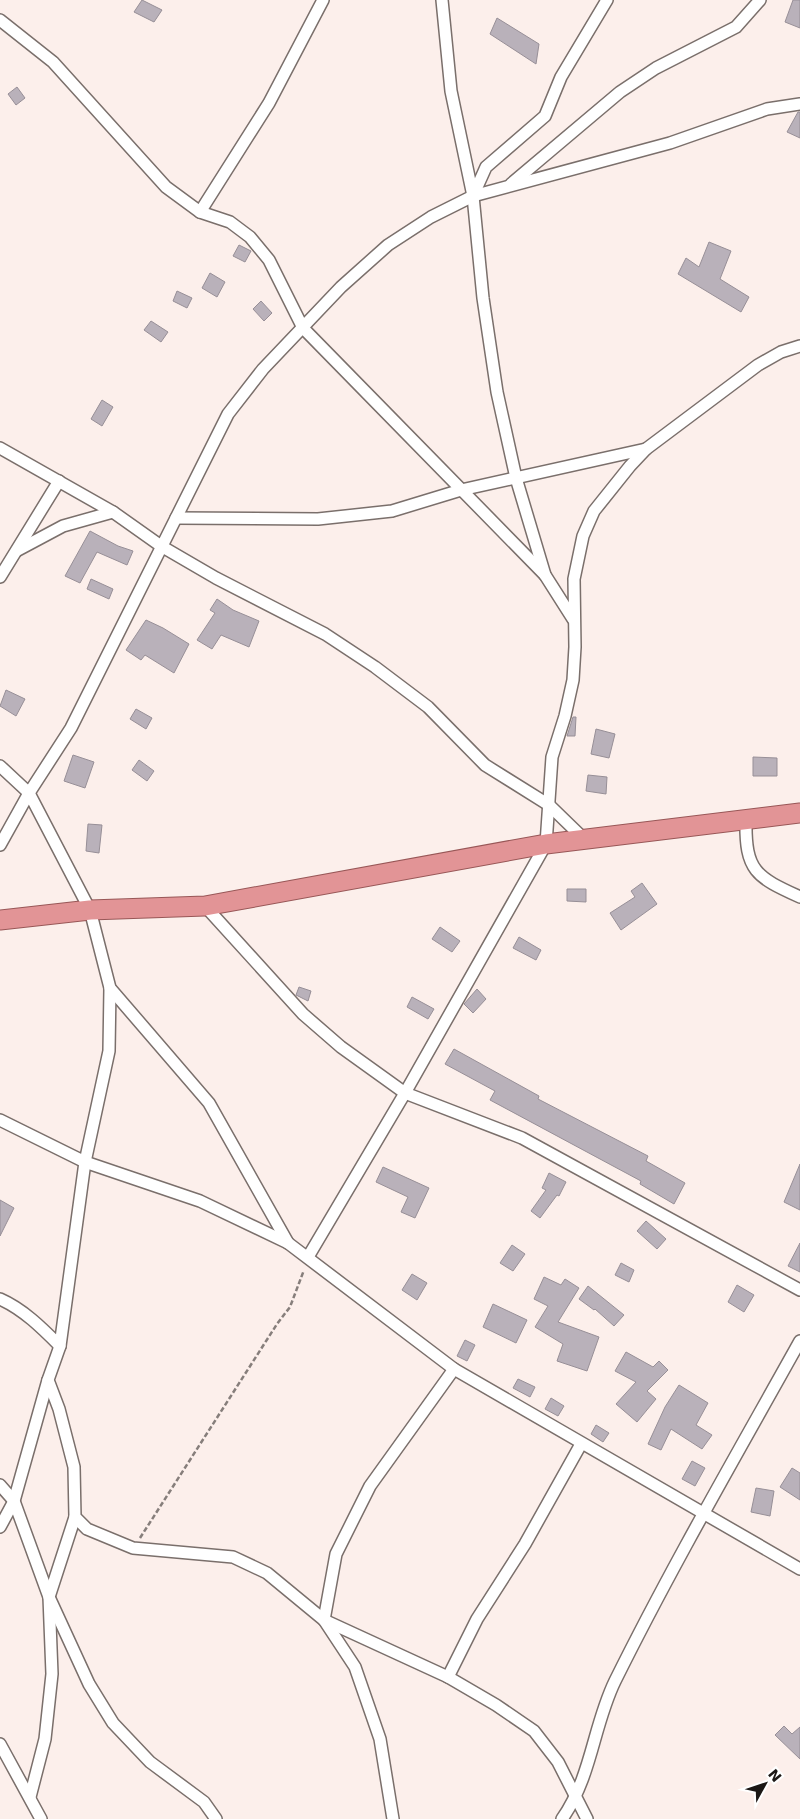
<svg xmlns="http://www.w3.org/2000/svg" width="800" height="1819" font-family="'DejaVu Sans',sans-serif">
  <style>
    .building { fill: #b9b1ba; stroke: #978f97 }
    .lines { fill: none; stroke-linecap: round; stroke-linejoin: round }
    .minor-casing { stroke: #7a6f6b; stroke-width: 14 }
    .trunk-casing { stroke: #985757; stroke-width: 21 }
    .path { stroke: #867e7b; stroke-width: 2.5; stroke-dasharray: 5 2.5; stroke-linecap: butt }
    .minor { stroke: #fff; stroke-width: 11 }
    .trunk { stroke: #e29496; stroke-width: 19 }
  </style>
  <rect width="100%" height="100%" fill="#fcefeb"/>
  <g class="building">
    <polygon points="142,0 162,10 154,22 134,12"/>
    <polygon points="793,0 800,0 800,28 785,22"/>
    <polygon points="497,18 539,44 536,64 490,34"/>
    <polygon points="17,87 25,98 16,105 8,94"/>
    <polygon points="798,112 800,112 800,138 787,132"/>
    <polygon points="709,242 731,251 720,279 749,297 741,312 678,274 686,258 699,267"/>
    <polygon points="239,245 251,251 245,262 233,256"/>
    <polygon points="210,273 225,282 217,297 202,288"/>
    <polygon points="177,291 192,298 187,308 173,301"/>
    <polygon points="261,301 272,313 264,321 253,309"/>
    <polygon points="151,321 168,332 161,342 144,330"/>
    <polygon points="102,400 113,407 102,426 91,419"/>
    <polygon points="90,531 118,546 133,551 127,565 97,552 80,583 65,576"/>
    <polygon points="91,579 113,589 109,599 87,589"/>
    <polygon points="217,599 233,610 259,621 249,647 221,635 212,649 197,640 215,613 210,610"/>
    <polygon points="146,620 163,628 189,644 174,673 145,655 141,660 126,650"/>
    <polygon points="6,690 25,699 16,716 0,706"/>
    <polygon points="136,709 152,718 146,729 130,719"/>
    <polygon points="573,717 576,717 575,736 567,736"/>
    <polygon points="596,729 615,734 609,758 591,754"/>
    <polygon points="73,755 94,762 85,788 64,781"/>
    <polygon points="753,757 777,758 777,776 753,776"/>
    <polygon points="139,760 154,771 147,781 132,770"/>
    <polygon points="588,775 607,777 606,794 586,791"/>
    <polygon points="88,824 102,825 99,853 86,851"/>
    <polygon points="642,883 657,904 621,930 610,913 635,897 631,891"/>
    <polygon points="567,889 586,889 586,902 567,901"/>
    <polygon points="440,927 460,941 452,952 432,939"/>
    <polygon points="519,937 541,950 536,960 513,948"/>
    <polygon points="299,987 311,991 308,1001 296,995"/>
    <polygon points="477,989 486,999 473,1013 464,1004"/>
    <polygon points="412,997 434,1009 428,1019 407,1007"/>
    <polygon points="454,1049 539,1096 538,1099 648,1156 646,1161 685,1183 674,1204 640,1184 641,1181 490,1100 495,1091 445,1064"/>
    <polygon points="800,1164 800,1210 784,1202"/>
    <polygon points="383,1167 429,1188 415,1218 401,1212 408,1197 376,1182"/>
    <polygon points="549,1173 566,1182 559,1196 557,1195 540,1218 531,1211 546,1190 542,1188"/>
    <polygon points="0,1200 14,1208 0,1236"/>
    <polygon points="646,1221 666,1239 657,1249 637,1231"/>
    <polygon points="800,1243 800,1272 788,1266"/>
    <polygon points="512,1245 525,1254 513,1271 500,1263"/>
    <polygon points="621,1263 634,1270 629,1282 615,1275"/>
    <polygon points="412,1274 427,1283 417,1300 402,1290"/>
    <polygon points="544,1277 561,1285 565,1279 579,1288 558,1322 599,1337 587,1371 557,1361 563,1344 535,1327 548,1306 534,1299"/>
    <polygon points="737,1285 754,1295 744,1312 728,1302"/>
    <polygon points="588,1286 624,1315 614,1326 595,1309 594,1310 579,1299"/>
    <polygon points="493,1304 527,1320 516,1343 483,1327"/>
    <polygon points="465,1340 475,1345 467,1361 457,1356"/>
    <polygon points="626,1352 653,1367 659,1361 668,1370 647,1391 656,1399 637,1422 616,1404 636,1382 615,1371"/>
    <polygon points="518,1379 535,1387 530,1397 513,1388"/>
    <polygon points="679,1385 708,1403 696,1425 712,1435 702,1449 671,1429 661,1450 648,1444 665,1407"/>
    <polygon points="551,1398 564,1406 558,1416 545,1409"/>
    <polygon points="596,1425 609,1433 603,1442 591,1434"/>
    <polygon points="692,1461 705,1468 695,1486 682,1479"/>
    <polygon points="792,1468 800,1473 800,1500 780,1487"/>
    <polygon points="756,1488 774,1491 770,1516 751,1512"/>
    <polygon points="784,1726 792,1734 800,1727 800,1759 775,1735"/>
  </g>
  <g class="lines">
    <g class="minor-casing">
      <g id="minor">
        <polyline points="442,0 451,91 473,196 483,298 497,392 516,478 545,575 573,619"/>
        <polyline points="0,20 53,62 166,187 200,212 230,222 250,237 269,260 303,328 545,575"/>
        <polyline points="511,184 620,92 656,68 736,27 760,0"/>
        <polyline points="473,196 486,167 545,116 561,77 607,0"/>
        <polyline points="200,212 269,103 323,0"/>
        <polyline points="0,448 113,512 161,546 216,578 325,634 375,667 428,707 485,765 549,805 584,839"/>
        <polyline points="176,518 318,519 392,511 461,490 646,449"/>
        <polyline points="18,550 63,526 113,512"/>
        <polyline points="0,577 59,481"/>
        <polyline points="0,766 29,793 90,910 110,988 209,1103 288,1243"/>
        <path d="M 746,820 C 745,871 756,877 800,897"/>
        <polyline points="0,845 29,793 71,728 228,414 263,369 341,287 388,245 431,217 473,196 670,143 767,109 800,104"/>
        <polyline points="205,906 303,1014 341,1047 405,1093 522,1138 800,1290"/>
        <polyline points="110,988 109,1051 85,1162 60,1346 48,1380 59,1409 74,1467 75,1517 87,1529 133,1548 233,1557 267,1573 324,1620 448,1677 496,1705 534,1731 558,1762 587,1819"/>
        <polyline points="0,1120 85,1162 200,1201 288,1243 454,1369 800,1569"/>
        <polyline points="308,1257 405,1093 546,844 552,757 565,716 573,680 575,647 574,579 583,536 594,511 630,466 646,449 758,365 781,352 800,346"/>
        <path d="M 0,1299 C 23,1309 42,1328 60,1346"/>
        <polyline points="0,1485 14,1501 49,1597 89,1684 113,1723 150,1762 204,1802 216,1819"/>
        <polyline points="0,1527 14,1501 48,1380"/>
        <polyline points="448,1677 477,1619 525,1544 581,1444"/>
        <polyline points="0,1744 41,1819"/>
        <polyline points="30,1797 45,1739 52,1674 49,1597 75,1517"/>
        <polyline points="393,1819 380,1739 355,1667 324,1620 336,1554 370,1486 454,1369"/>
        <path d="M 562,1819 C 592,1776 593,1726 615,1681 C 672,1566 737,1454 800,1341"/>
      </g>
    </g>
    <g class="trunk-casing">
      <polyline id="trunk" points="0,920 90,910 205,906 546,844 800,813"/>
    </g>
    <polyline class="path" points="140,1538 277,1324 290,1307 304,1270"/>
    <use href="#minor" class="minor"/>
    <use href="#trunk" class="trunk"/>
  </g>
  <g transform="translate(765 1784) rotate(50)" stroke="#ffffff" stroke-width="4" paint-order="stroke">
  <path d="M0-4L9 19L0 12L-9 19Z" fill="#1b1715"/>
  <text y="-8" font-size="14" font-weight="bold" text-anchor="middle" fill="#1b1715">N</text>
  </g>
</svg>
